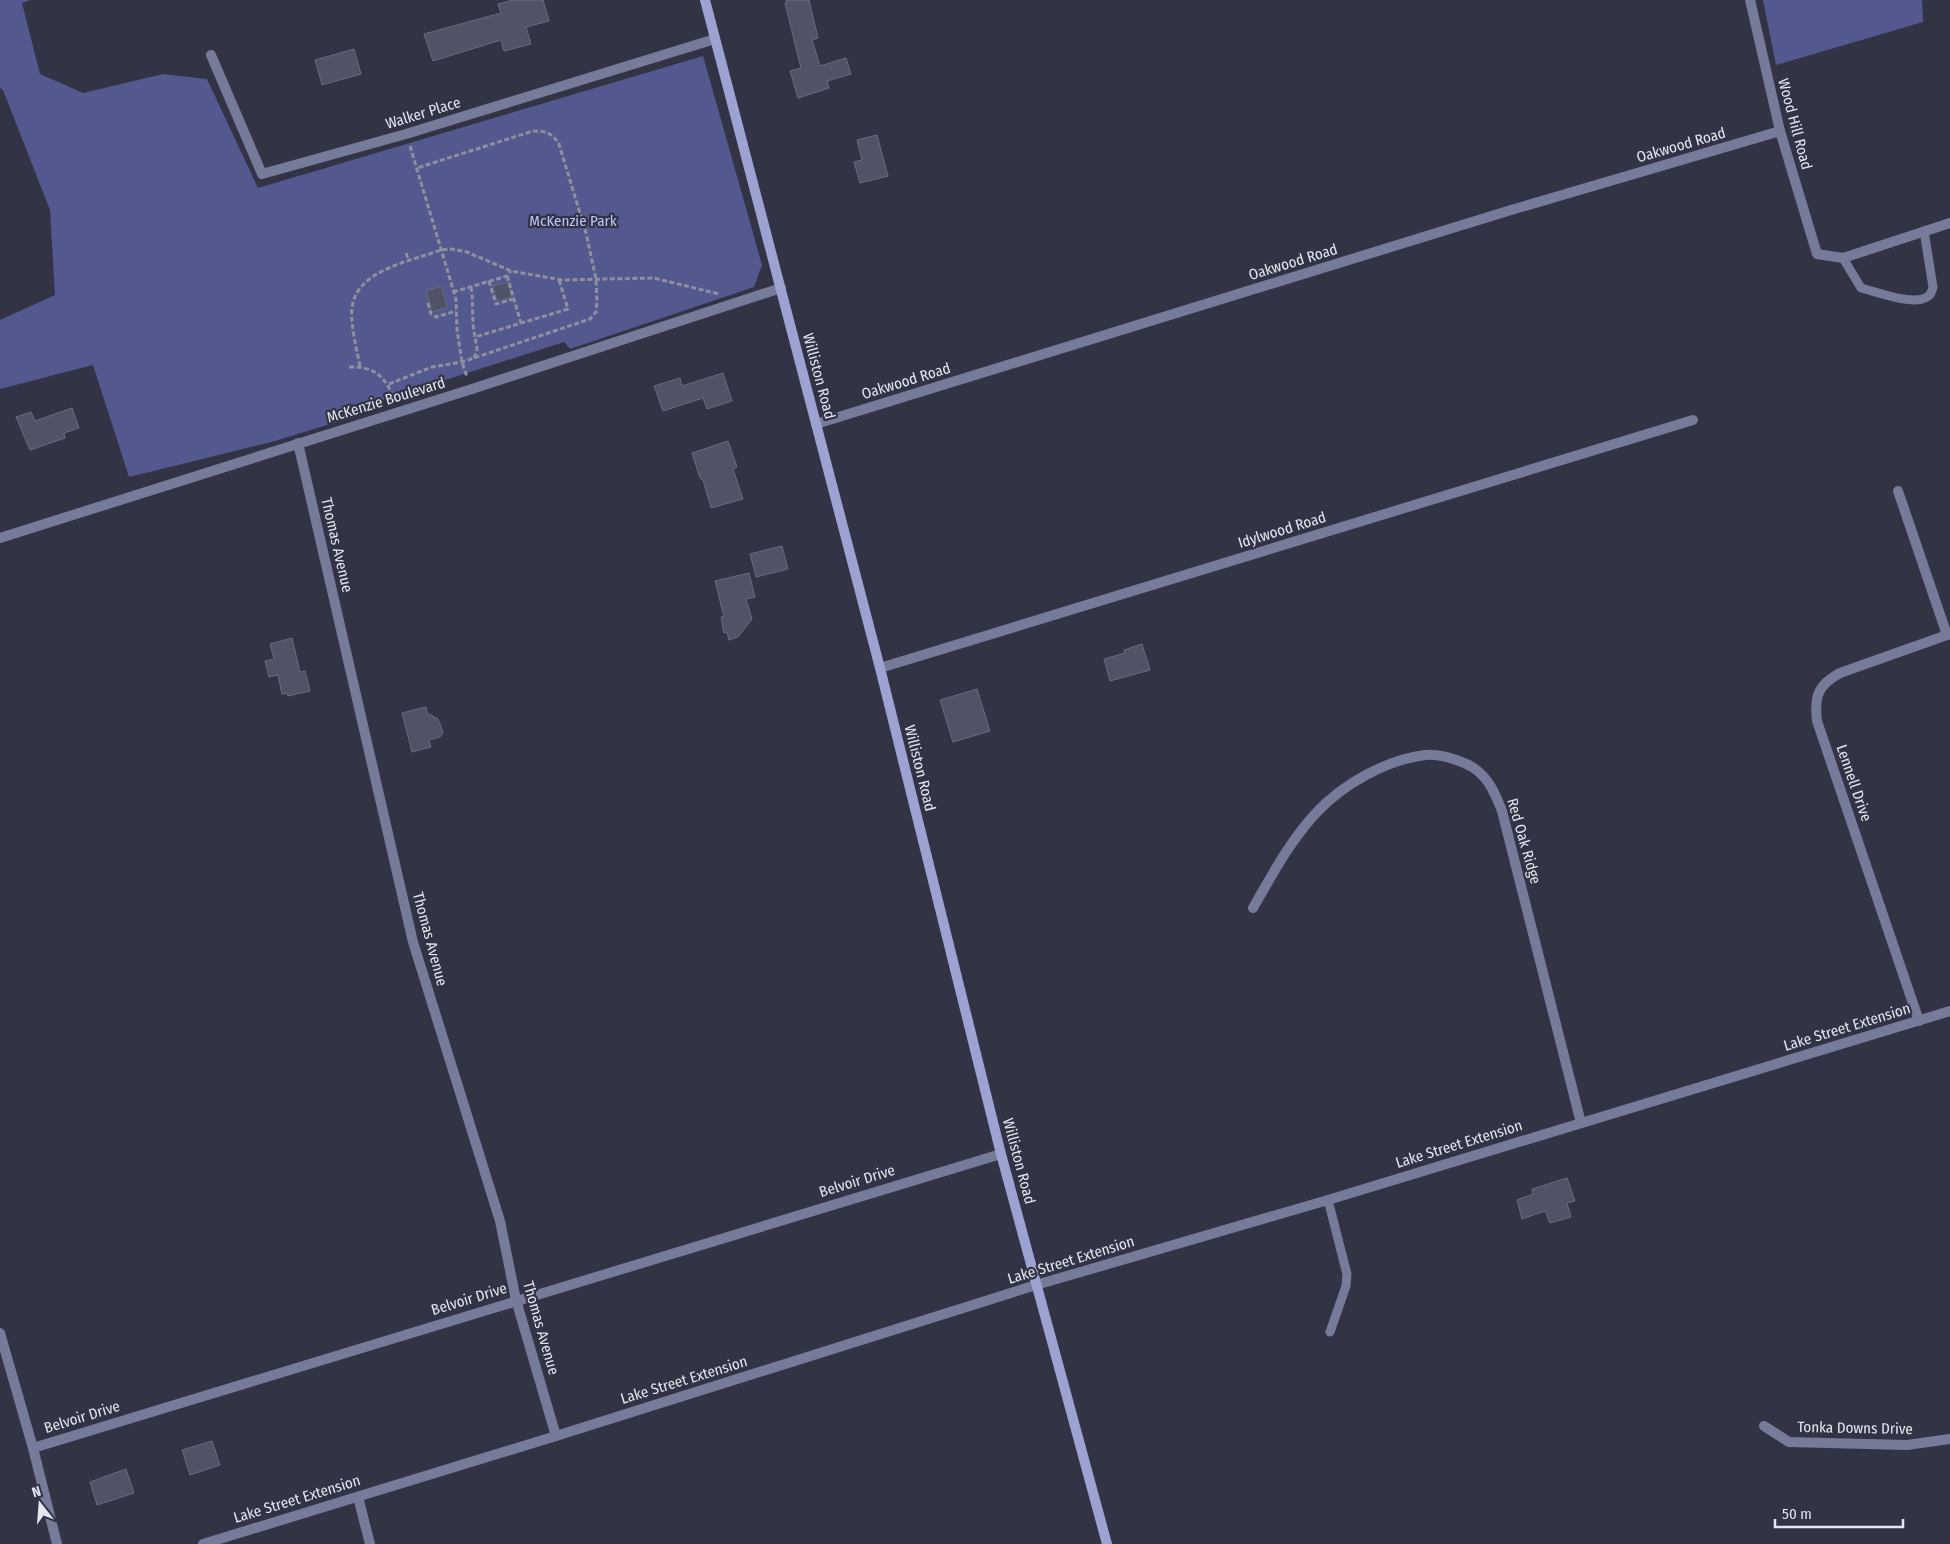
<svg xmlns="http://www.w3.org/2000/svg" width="1950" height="1544" font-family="'Fira Sans Condensed',sans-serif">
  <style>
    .green { fill: #53588e }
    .building { fill: #505266; stroke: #686b7f }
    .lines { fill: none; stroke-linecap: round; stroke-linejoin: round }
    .path { stroke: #8e909e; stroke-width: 3; stroke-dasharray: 5 2.5; stroke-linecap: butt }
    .service { stroke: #777b9a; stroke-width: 9 }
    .minor { stroke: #777b9a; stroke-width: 10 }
    .tertiary { stroke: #777b9a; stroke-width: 10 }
    .secondary { stroke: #9ca2d2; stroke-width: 10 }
    .labels { text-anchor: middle; stroke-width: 4.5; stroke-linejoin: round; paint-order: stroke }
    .street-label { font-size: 15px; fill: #e4e6f1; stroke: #323446 }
    .park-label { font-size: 15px; fill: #bec5fe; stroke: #323446 }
  </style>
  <rect width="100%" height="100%" fill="#323446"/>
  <g class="green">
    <polygon points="0,0 30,0 22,3 40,74 83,93 163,74 207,79 258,188 703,56 762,265 754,287 570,349 564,342 349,411 343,420 275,441 129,477 93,365 0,389 0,320 55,295 50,210 3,90 0,88"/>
    <polygon points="1763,0 1922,0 1923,22 1776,65"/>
  </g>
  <g class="building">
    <polygon points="513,0 543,0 549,21 526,27 531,44 504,51 501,40 433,61 424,34 501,13 498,4"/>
    <polygon points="786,0 809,0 818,38 812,40 820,66 846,58 851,74 827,81 829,88 798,98 790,71 801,68 785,3 787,3"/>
    <polygon points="354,49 361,74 322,85 315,60"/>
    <polygon points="877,135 888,176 860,183 854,162 862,160 857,140"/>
    <polygon points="508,282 512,297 497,301 493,286"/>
    <polygon points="441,286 448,307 432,312 426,291"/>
    <polygon points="723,373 732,401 707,409 703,398 663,411 654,386 680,378 682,386"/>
    <polygon points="72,408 79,428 64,433 65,438 30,450 16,417 31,412 35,421"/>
    <polygon points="728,441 737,467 733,469 743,499 711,508 703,480 700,478 692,453"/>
    <polygon points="782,546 788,569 756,577 750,554"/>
    <polygon points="749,573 755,597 746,599 752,619 738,637 729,640 727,632 724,633 721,617 724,617 715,581"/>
    <polygon points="292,638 300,672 305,671 310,691 288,696 287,693 282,694 278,675 269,677 265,661 274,659 270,644"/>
    <polygon points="1142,644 1150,670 1110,681 1104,659 1125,653 1124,650"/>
    <polygon points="977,689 990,731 953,742 940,700"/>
    <polygon points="426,707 427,713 438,719 443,732 440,737 429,740 431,747 412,752 402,713"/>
    <polygon points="1567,1178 1575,1201 1567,1203 1571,1217 1550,1223 1545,1211 1522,1219 1517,1200 1533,1194 1532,1189"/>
    <polygon points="212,1441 220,1465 190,1475 182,1450"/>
    <polygon points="126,1469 134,1493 97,1505 90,1482"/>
  </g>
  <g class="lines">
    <g class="path">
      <polyline points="410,146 456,299 457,330 462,362 467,377"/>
      <polyline points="406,253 409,261"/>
      <polyline points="507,276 521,323"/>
      <polyline points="489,281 496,304 514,299"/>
      <path d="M 471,287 C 474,303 471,320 475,337 L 568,309 L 559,280"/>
      <polyline points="453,292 507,276 511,271"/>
      <polyline points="428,303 431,314 436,317 456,311"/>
      <polyline points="474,358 477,349 475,337"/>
      <path d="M 360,366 C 357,351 350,324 352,308 C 356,270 411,261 441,250 L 451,249 L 467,252 L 511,271 L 562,280 L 654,278 L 719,294"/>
      <path d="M 349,367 C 376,366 386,378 395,401"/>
      <path d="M 389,384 L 432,367 L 462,362 L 590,319 L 596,312 L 597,302 L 596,279 L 586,233 L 559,144 C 552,133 546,131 533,131 L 417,168"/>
    </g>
    <g class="service">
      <path d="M 1843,258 L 1861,288 C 1877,292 1913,306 1927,297 C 1931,295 1932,291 1933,287 L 1924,231"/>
      <polyline points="1328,1200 1347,1274 1346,1286 1330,1332"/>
    </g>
    <g class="minor">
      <polyline points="1750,0 1780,131 1817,254 1843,258 1950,223"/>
      <polyline points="211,55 262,174 406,134 715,39"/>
      <polyline points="816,424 1511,210 1780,131"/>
      <polyline points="298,443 413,942 500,1221 516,1300 556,1436"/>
      <polyline points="1898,491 1947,635"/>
      <polyline points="0,538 472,389 781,288"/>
      <polyline points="880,668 1693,420"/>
      <path d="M 1253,908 C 1272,875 1290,841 1316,813 C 1343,784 1386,760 1425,755 C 1437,754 1448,757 1459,761 C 1468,764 1478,770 1484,777 C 1493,787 1497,799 1502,811 L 1581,1123"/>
      <path d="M 1919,1021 L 1817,721 C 1814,696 1818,685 1840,673 L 1950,634"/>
      <polyline points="1036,1285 1328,1200 1950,1011"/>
      <polyline points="0,1333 33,1448 57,1544"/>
      <polyline points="1764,1426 1789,1442 1907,1445 1950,1439"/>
      <polyline points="33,1448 1001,1154"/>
      <polyline points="358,1497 370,1544"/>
    </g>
    <polyline class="tertiary" points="203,1544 556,1436 1036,1285"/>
    <polyline class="secondary" points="705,0 880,668 1001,1154 1107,1544"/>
  </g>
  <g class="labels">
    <g class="street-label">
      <text transform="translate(423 113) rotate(-17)" y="5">Walker Place</text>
      <text transform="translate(1795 124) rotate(75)" y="5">Wood Hill Road</text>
      <text transform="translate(1681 145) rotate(-16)" y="5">Oakwood Road</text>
      <text transform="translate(1293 262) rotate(-17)" y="5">Oakwood Road</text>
      <text transform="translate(819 376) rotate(75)" y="5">Williston Road</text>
      <text transform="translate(906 381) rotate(-17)" y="5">Oakwood Road</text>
      <text transform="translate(386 400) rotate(-17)" y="5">McKenzie Boulevard</text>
      <text transform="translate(1282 530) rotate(-17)" y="5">Idylwood Road</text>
      <text transform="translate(337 545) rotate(77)" y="5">Thomas Avenue</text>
      <text transform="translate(920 768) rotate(76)" y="5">Williston Road</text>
      <text transform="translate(1854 783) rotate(71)" y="5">Lennell Drive</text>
      <text transform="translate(1524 841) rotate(74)" y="5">Red Oak Ridge</text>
      <text transform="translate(430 939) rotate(75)" y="5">Thomas Avenue</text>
      <text transform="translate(1847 1027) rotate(-17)" y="5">Lake Street Extension</text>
      <text transform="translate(1459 1144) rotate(-17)" y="5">Lake Street Extension</text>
      <text transform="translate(1019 1161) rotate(75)" y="5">Williston Road</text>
      <text transform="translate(857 1181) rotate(-17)" y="5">Belvoir Drive</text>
      <text transform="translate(1071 1260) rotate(-17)" y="5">Lake Street Extension</text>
      <text transform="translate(469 1299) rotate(-17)" y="5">Belvoir Drive</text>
      <text transform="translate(541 1328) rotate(74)" y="5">Thomas Avenue</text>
      <text transform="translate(684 1380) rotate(-17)" y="5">Lake Street Extension</text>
      <text transform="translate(82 1417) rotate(-17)" y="5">Belvoir Drive</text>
      <text transform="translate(1855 1428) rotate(1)" y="5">Tonka Downs Drive</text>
      <text transform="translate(297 1499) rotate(-17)" y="5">Lake Street Extension</text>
    </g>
    <g class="park-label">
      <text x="573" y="226">McKenzie Park</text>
    </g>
  </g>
  <g transform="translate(40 1504) rotate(343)" stroke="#323446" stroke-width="4" paint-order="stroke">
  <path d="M0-4L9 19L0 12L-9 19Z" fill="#e4e6f1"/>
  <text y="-8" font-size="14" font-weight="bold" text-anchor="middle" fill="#e4e6f1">N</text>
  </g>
  <path d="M1775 1519v8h128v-8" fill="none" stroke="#e4e6f1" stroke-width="2.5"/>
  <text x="1782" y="1519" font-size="15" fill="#e4e6f1" stroke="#323446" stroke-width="4" paint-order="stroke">50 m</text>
</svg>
